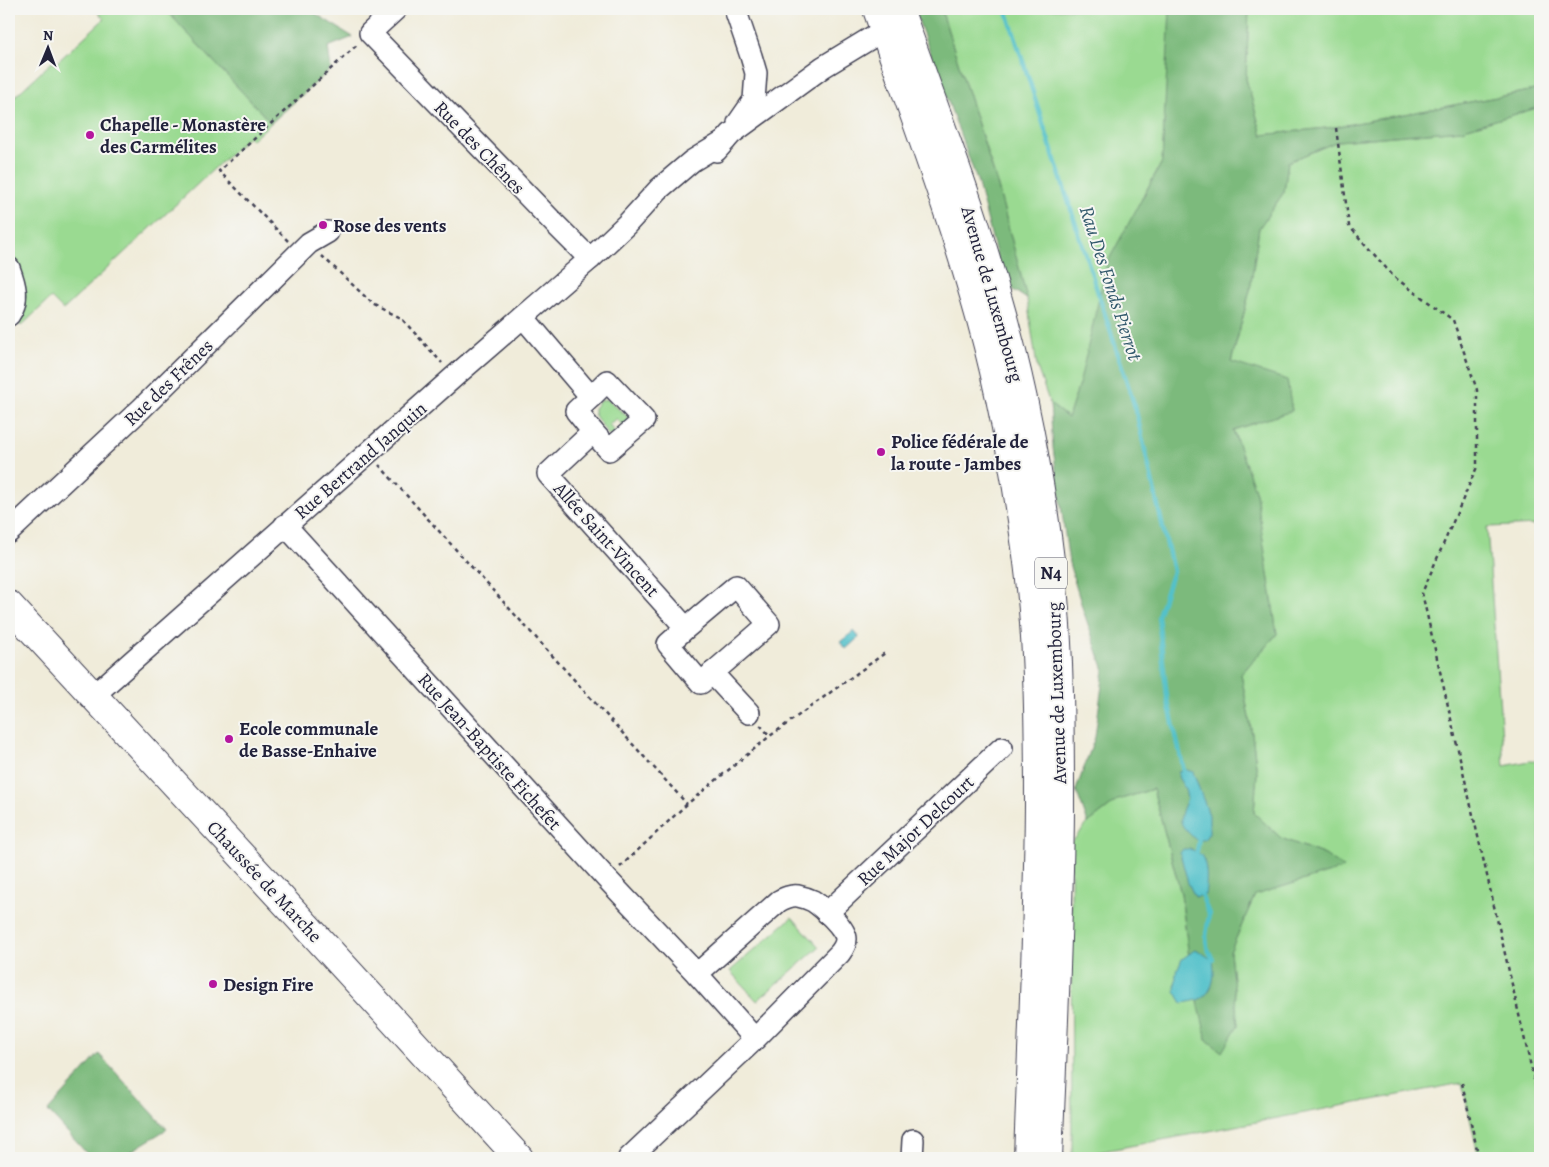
<svg xmlns="http://www.w3.org/2000/svg" width="1549" height="1167" font-family="Alegreya,serif">
  <style>
    .green { fill: #9ada91; stroke: #5e7e66 }
    .forest { fill: #7bba7b; stroke: #4e6e5b }
    .water { fill: #53c1ca; stroke: #3a7282 }
    .lines { fill: none; stroke-linecap: round; stroke-linejoin: round }
    .stream { stroke: #53c1ca; stroke-width: 4.5 }
    .minor-casing { stroke: #414053; stroke-width: 24 }
    .major-casing { stroke: #414053; stroke-width: 30 }
    .path { stroke: #414053; stroke-width: 2.5; stroke-dasharray: 4 4; stroke-linecap: butt }
    .minor { stroke: #fff; stroke-width: 21 }
    .major { stroke: #fff; stroke-width: 28 }
    .poi-dot { fill: #b5179e; stroke: #f6f6f2; stroke-width: 2 }
    .labels { text-anchor: middle; stroke-width: 4; stroke-linejoin: round; paint-order: stroke }
    .shield { fill: #f6f6f2; stroke: #626272; stroke-width: 1 }
    .shield-label { font-size: 18px; font-weight: bold; fill: #22223b }
    .poi-label { font-size: 19px; font-weight: bold; fill: #22223b; stroke: #f6f6f2; text-anchor: start }
    .street-label { font-size: 19px; fill: #22223b; stroke: #f6f6f2 }
    .water-label { font-size: 20px; font-style: italic; fill: #335a6d; stroke: #f6f6f2 }
  </style>
  <rect width="100%" height="100%" fill="#f6f6f2"/>
  <filter id="ink" filterUnits="userSpaceOnUse"><feTurbulence type="fractalNoise" baseFrequency=".02" numOctaves="2"/><feDisplacementMap in="SourceGraphic" scale="10" xChannelSelector="R" yChannelSelector="G"/><feConvolveMatrix kernelMatrix="1 2 1 2 8 2 1 2 1" color-interpolation-filters="sRGB"/></filter>
  <filter id="wash" filterUnits="userSpaceOnUse"><feTurbulence type="fractalNoise" baseFrequency=".0096" numOctaves="4" result="noise"/><feDisplacementMap in="SourceGraphic" scale="20" xChannelSelector="R" yChannelSelector="G"/><feGaussianBlur stdDeviation="1.12" result="paint"/><feColorMatrix in="noise" values="0 0 0 0 0 0 0 0 0 0 0 0 0 0 0 0 0 1.4 0 .05"/><feComposite in="paint" operator="in"/></filter>
  <g filter="url(#wash)">
    <rect width="100%" height="100%" fill="#f0ecda"/>
    <g class="green">
      <polygon points="95,9 165,9 271,123 252,140 248,137 63,310 51,298 21,326 11,314 9,315 9,102 52,62 55,64 104,19"/>
      <polygon points="941,9 1171,9 1162,162 1142,198 1068,418 1050,404 1037,367 1027,299 997,183"/>
      <polygon points="1249,9 1540,9 1540,89 1335,127 1262,135 1246,79"/>
      <polygon points="1540,107 1540,525 1487,527 1504,766 1540,759 1540,1158 1479,1158 1462,1083 1072,1157 1071,843 1088,823 1118,800 1153,789 1181,894 1191,973 1238,1025 1230,952 1255,895 1343,868 1325,855 1281,838 1254,814 1257,773 1252,734 1241,674 1277,634 1256,493 1233,430 1292,410 1286,380 1231,363 1250,290 1259,228 1284,192 1288,162 1338,141 1461,130"/>
      <polygon points="607,399 628,417 629,424 626,428 616,419 609,424 616,434 609,436 594,414 594,408 600,401"/>
      <polygon points="792,917 819,947 757,1001 730,971"/>
    </g>
    <g class="forest">
      <polygon points="165,9 308,9 353,37 328,47 331,69 271,123"/>
      <polygon points="914,9 941,9 997,183 1027,299 1004,284 977,180"/>
      <polygon points="1170,9 1249,9 1246,79 1262,135 1335,127 1540,89 1540,107 1461,130 1338,141 1288,162 1284,192 1259,228 1250,290 1231,362 1287,380 1292,411 1233,430 1256,493 1277,634 1241,674 1252,734 1257,773 1254,813 1281,838 1325,855 1344,868 1255,895 1230,952 1238,1025 1222,1052 1207,1040 1191,973 1181,894 1153,789 1118,800 1088,823 1076,790 1095,737 1104,670 1083,610 1069,563 1053,448 1050,404 1068,418 1080,381 1107,263 1162,162"/>
      <polygon points="99,1054 167,1129 120,1158 91,1158 48,1111"/>
    </g>
    <g class="water">
      <polygon points="854,631 859,637 846,649 840,642"/>
      <path d="M 1184,769 L 1193,772 L 1209,815 L 1209,833 L 1204,840 L 1196,840 C 1178,823 1177,822 1187,799 L 1185,789 L 1178,777 L 1179,771 Z"/>
      <path d="M 1183,849 C 1187,849 1192,849 1195,851 C 1209,855 1207,883 1205,895 L 1195,897 L 1188,883 L 1180,853 Z"/>
      <path d="M 1196,949 L 1213,960 C 1215,973 1215,989 1202,998 C 1197,1001 1188,1002 1182,1003 L 1175,991 L 1176,974 L 1182,959 Z"/>
    </g>
    <g class="lines">
      <g class="stream">
        <polyline points="1006,9 1135,407 1173,571 1158,616 1167,697 1185,775"/>
        <polyline points="1196,855 1198,846 1199,836"/>
        <polyline points="1200,892 1209,914 1206,936 1207,947 1213,960"/>
      </g>
    </g>
  </g>
  <g filter="url(#ink)">
    <g class="lines">
      <g class="minor-casing">
        <g id="minor">
          <polyline points="396,9 370,33 554,223 590,259"/>
          <polyline points="735,9 751,56 756,73 754,100 738,123"/>
          <polyline points="716,151 731,134 823,67 884,30 897,24"/>
          <path d="M 9,268 C 15,284 20,300 9,315"/>
          <polyline points="523,317 591,397 576,411 593,432 548,474 686,628 736,586 769,624 701,683 668,644 686,628"/>
          <polyline points="591,397 607,381 644,420 609,450 593,432"/>
          <polyline points="285,525 607,879 697,974"/>
          <polyline points="9,532 141,409 309,243 328,232"/>
          <polyline points="712,673 749,713"/>
          <polyline points="93,696 455,376 590,259 627,224 659,189 692,161 725,141"/>
          <polyline points="827,913 1002,748"/>
          <path d="M 629,1158 L 755,1039 L 840,953 C 843,949 846,944 846,939 C 846,928 822,907 813,901 C 809,899 803,897 798,896 C 791,895 785,898 779,901 L 697,974 L 755,1039"/>
          <polyline points="912,1158 913,1140"/>
        </g>
      </g>
      <g class="major-casing">
        <g id="major">
          <path d="M 877,9 C 910,105 947,201 975,299 C 999,379 1014,463 1026,547 C 1038,632 1039,719 1039,805 C 1038,923 1032,1041 1028,1158"/>
          <path d="M 899,9 C 932,103 969,197 996,293 C 1023,385 1041,481 1052,576 C 1060,654 1060,733 1060,811 C 1059,927 1053,1043 1048,1158"/>
          <polyline points="9,605 291,909 519,1158"/>
        </g>
      </g>
      <g class="path">
        <polyline points="1336,128 1349,226 1394,277 1453,320 1477,390 1477,467 1422,593 1540,1106"/>
        <polyline points="288,241 219,171 358,44"/>
        <polyline points="322,256 373,304 401,318 442,363"/>
        <polyline points="379,465 687,804"/>
        <polyline points="760,725 770,736"/>
        <polyline points="620,867 687,804 770,736 885,653"/>
        <polyline points="1462,1083 1479,1158"/>
      </g>
      <use href="#minor" class="minor"/>
      <use href="#major" class="major"/>
    </g>
  </g>
  <g class="poi-dot">
    <circle cx="90" cy="135" r="5"/>
    <circle cx="323" cy="225" r="5"/>
    <circle cx="881" cy="452" r="5"/>
    <circle cx="229" cy="739" r="5"/>
    <circle cx="213" cy="984" r="5"/>
  </g>
  <g class="labels">
    <rect class="shield" x="1035" y="557.5" width="32" height="31" rx="4"/>
    <g class="shield-label">
      <text x="1051" y="579">N4</text>
    </g>
    <g class="poi-label">
      <text x="100" y="131">Chapelle - Monastère<tspan x="100" dy="22">des Carmélites</tspan></text>
      <text x="333" y="232">Rose des vents</text>
      <text x="891" y="448">Police fédérale de<tspan x="891" dy="22">la route - Jambes</tspan></text>
      <text x="239" y="735">Ecole communale<tspan x="239" dy="22">de Basse-Enhaive</tspan></text>
      <text x="223" y="991">Design Fire</text>
    </g>
    <g class="street-label">
      <text transform="translate(480 147) rotate(46)" y="7">Rue des Chênes</text>
      <text transform="translate(993 294) rotate(74)" y="7">Avenue de Luxembourg</text>
      <text transform="translate(168 382) rotate(-44)" y="7">Rue des Frênes</text>
      <text transform="translate(360 460) rotate(-41)" y="7">Rue Bertrand Janquin</text>
      <text transform="translate(607 539) rotate(48)" y="7">Allée Saint-Vincent</text>
      <text transform="translate(1056 693) rotate(-92)" y="7">Avenue de Luxembourg</text>
      <text transform="translate(490 751) rotate(48)" y="7">Rue Jean-Baptiste Fichefet</text>
      <text transform="translate(915 830) rotate(-43)" y="7">Rue Major Delcourt</text>
      <text transform="translate(265 881) rotate(47)" y="7">Chaussée de Marche</text>
    </g>
    <g class="water-label">
      <text transform="translate(1111 283) rotate(72)" y="7">Rau Des Fonds Pierrot</text>
    </g>
  </g>
  <rect width="1549" height="1167" fill="none" stroke="#f6f6f2" stroke-width="30"/>
  <g transform="translate(48 48) rotate(1)" stroke="#f6f6f2" stroke-width="4" paint-order="stroke">
  <path d="M0-4L9 19L0 12L-9 19Z" fill="#22223b"/>
  <text y="-8" font-size="14" font-weight="bold" text-anchor="middle" fill="#22223b">N</text>
  </g>
</svg>
